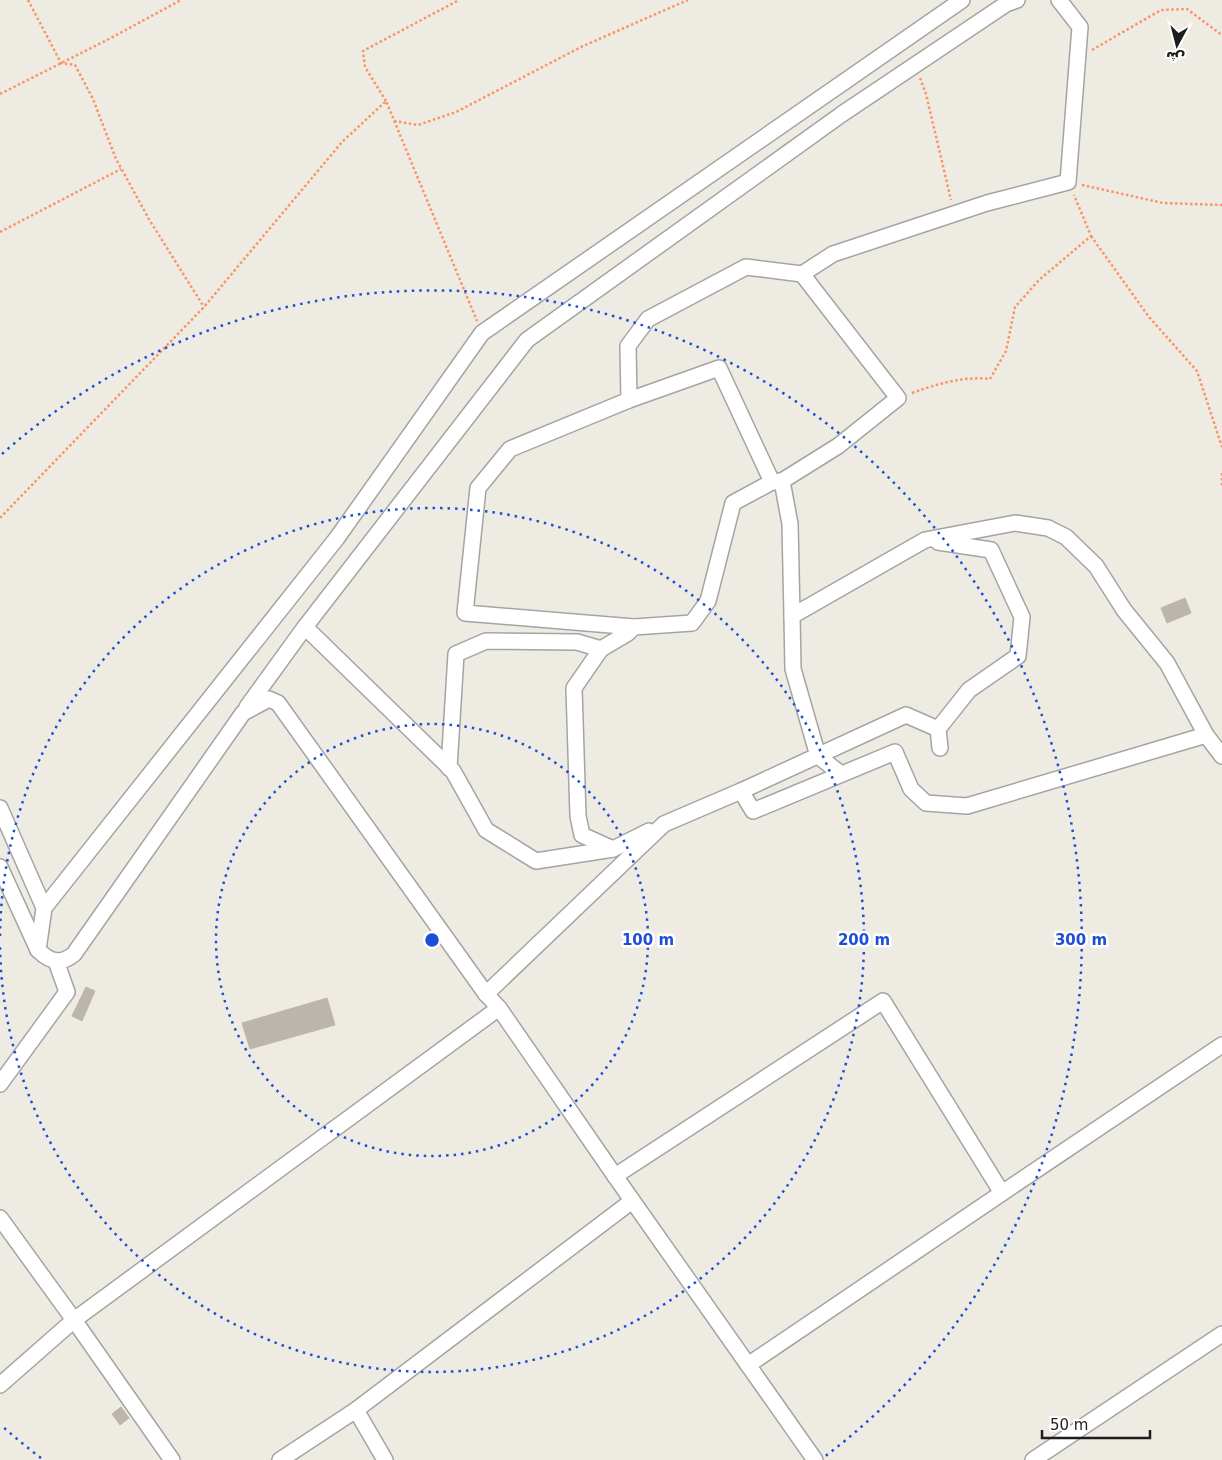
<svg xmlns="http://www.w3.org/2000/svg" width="1222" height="1460" font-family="'DejaVu Sans','Noto Sans Arabic',sans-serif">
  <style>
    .building { fill: #bbb5ac; stroke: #c0b6a5 }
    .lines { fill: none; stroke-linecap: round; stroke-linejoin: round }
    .minor-casing { stroke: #a4a4a4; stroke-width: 18 }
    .path { stroke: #fa9467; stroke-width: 2.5; stroke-dasharray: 2.5 2.5; stroke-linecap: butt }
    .minor { stroke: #fff; stroke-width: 15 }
    .ring { fill: none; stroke: #1d4ed8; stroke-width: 2.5; stroke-dasharray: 2.5 5 }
    .centre { fill: #1d4ed8; stroke: #fff; stroke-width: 2.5 }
    .ring-label { font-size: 15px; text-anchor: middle; font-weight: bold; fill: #1d4ed8; stroke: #fff; stroke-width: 5; stroke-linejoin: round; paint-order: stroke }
  </style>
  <rect width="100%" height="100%" fill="#eeece2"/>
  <g class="building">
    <polygon points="1185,598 1191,613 1167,623 1161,608"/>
    <polygon points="86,987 95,991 82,1021 72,1016"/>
    <polygon points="327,998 335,1025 250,1049 242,1023"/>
    <polygon points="121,1407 129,1418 120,1425 112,1414"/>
  </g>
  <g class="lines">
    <g class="minor-casing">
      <g id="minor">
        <polyline points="802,274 833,254 987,203 1068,182 1080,27 1059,0"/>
        <polyline points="629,400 628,346 648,319 746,267 802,274 898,398 838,446 782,481"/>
        <polyline points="305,627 453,771 486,830 536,861 613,849 649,831"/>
        <polyline points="634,627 465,613 478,488 510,449 629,400 719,368 772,482"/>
        <polyline points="601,649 574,688 578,816 582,835 613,849"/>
        <polyline points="247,707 305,627 527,340 842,114 1006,4 1017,0"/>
        <polyline points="938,729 969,690 1018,656 1022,617 991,550 938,542"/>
        <polyline points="449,768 456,654 486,641 577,642 601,649 628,633 634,627 692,623 708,601 733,503 772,482 782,481 790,524 792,616"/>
        <polyline points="841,774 818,756 793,669 792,616 925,540 1015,523 1048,528 1066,537 1096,566 1124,610 1167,663 1206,735"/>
        <polyline points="741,791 906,715 938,729 940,748"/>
        <polyline points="0,808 44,908"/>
        <polyline points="0,867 38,950"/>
        <polyline points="486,994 664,824 741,791 753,811 895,752 911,789 926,803 967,806 1206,735 1222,756"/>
        <polyline points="0,1084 67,992 56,961"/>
        <polyline points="615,1176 883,1001 1002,1193 748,1365"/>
        <polyline points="1002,1193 1222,1045"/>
        <polyline points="0,1218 74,1320 499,1008"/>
        <polyline points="0,1385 74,1320 172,1460"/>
        <polyline points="356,1410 385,1460"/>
        <polyline points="280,1460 356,1410 632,1201"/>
        <path d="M 815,1460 L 615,1176 L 499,1008 L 486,994 L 278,703 L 269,699 L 243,713 L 74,954 C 61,965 50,962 38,950 L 44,908 L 337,538 L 482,333 L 962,0"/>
        <polyline points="1033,1460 1222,1334"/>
      </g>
    </g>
    <g class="path">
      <polyline points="28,0 61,63 75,65 93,99 116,159 150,221 204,307"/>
      <polyline points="1092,50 1161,10 1187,9 1222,35"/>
      <polyline points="920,78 926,94 951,200"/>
      <polyline points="0,94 109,39 181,0"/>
      <polyline points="386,101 365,67 363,51 459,0"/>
      <polyline points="394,121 418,125 456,112 583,46 688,0"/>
      <polyline points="1082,185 1163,203 1222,205"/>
      <polyline points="0,232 121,169"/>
      <polyline points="1091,236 1149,317 1197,371 1222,447"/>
      <path d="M 912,393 C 937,384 963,376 990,379 L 1006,351 L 1015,307 L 1039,280 L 1091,236 L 1074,195"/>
      <polyline points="1222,473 1222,488"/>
      <polyline points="0,518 204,307 342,142 386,101 477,321"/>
    </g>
    <use href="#minor" class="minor"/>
  </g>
  <g class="ring">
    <circle cx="432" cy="940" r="216"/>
    <path d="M0 936A432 432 0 1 1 0 944"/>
    <path d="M41 1458A649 649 0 0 1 2 1426M2 454A649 649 0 1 1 823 1458"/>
  </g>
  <circle cx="432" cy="940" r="8" class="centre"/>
  <g class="ring-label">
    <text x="648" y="945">100 m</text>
    <text x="864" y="945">200 m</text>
    <text x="1081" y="945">300 m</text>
  </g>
  <g transform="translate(1177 45) rotate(187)" stroke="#ffffff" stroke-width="4" paint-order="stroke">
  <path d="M0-4L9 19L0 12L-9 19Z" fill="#1d1d1d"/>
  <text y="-8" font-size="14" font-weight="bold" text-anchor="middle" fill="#1d1d1d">ش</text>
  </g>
  <path d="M1042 1430v8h108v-8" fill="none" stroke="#1d1d1d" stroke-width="2.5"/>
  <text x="1050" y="1430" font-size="15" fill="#1d1d1d" stroke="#ffffff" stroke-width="4" paint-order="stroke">50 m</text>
</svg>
